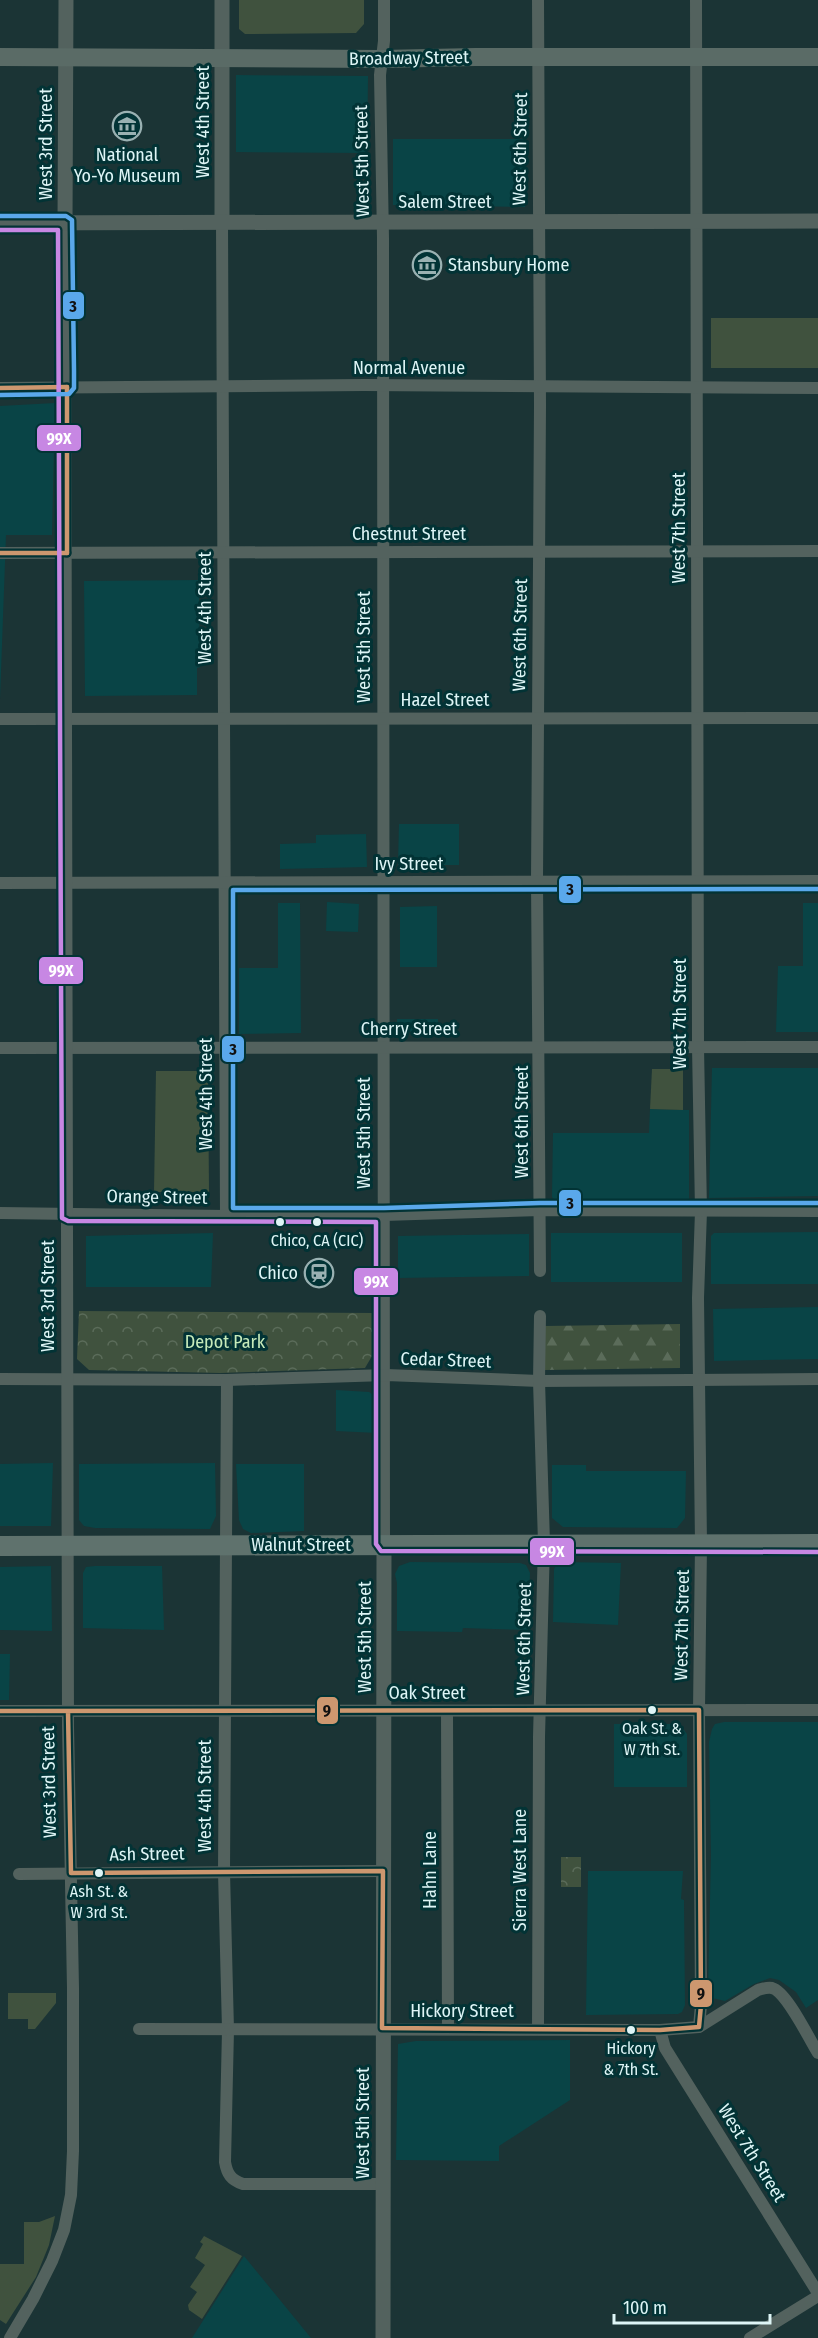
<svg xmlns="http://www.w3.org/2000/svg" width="818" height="2338" font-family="'Fira Sans Condensed',sans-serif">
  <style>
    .built { fill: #094446 }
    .grass { fill: #40523e }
    .forest { fill: url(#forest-firs) }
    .park { fill: url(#park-crowns) }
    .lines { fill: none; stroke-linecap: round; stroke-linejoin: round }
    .minor { stroke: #53625e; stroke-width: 12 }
    .tertiary { stroke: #53625e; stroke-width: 15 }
    .secondary { stroke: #5a6b66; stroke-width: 18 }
    .primary { stroke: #5f726d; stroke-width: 20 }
    .bus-1-casing { stroke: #023335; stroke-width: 9 }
    .bus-2-casing { stroke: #023335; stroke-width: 9 }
    .bus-3-casing { stroke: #023335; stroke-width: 9 }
    .bus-1 { stroke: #cd976f; stroke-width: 4.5 }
    .bus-2 { stroke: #c787e3; stroke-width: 4.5 }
    .bus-3 { stroke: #5aa8eb; stroke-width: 4.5 }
    .bus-dot { fill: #def5f6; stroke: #023335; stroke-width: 2 }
    .labels { text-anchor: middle; stroke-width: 6; stroke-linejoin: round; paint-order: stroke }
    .bus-label { font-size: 16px; fill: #def5f6; stroke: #023335 }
    .street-label { font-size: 18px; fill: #def5f6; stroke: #023335 }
    .poi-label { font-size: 18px; fill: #def5f6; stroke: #023335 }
    .park-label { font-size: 18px; fill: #c7ebba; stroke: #023335 }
    .line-badge { stroke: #023335; stroke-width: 2 }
    .badge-label { font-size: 16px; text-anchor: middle; font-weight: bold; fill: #fff }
    .pale-badge-label { font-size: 16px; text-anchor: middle; font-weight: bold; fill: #111 }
  </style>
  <defs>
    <pattern id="forest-firs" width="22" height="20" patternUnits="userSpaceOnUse" patternTransform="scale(1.5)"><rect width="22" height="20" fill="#40523e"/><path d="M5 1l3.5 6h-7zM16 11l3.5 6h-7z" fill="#5b6c5a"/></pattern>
    <pattern id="park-crowns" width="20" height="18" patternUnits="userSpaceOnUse" patternTransform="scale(1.5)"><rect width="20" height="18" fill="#40523e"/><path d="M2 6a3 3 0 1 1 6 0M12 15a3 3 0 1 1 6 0" fill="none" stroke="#5b6c5a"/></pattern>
  </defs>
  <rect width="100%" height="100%" fill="#1b3435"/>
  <g class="built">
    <polygon points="236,75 368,76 367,153 236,152"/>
    <polygon points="393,139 526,139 523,139 525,207 393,205"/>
    <polygon points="55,403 52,535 6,535 0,699 0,406"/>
    <polygon points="199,580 200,667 197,668 197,695 85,696 84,581"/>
    <polygon points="399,824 459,824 459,865 398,865"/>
    <polygon points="366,834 367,867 280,869 280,844 316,843 316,835"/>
    <polygon points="327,902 359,904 358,932 326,931"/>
    <polygon points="278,903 300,903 301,1033 239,1034 239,968 278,968"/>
    <polygon points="803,903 818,903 818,1032 776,1032 778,966 803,966"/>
    <polygon points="437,906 437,967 400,967 400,907"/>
    <polygon points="397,1019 438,1019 438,1031 397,1032"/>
    <polygon points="712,1068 818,1068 818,1196 709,1198"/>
    <polygon points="650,1109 689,1110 689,1205 557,1202 552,1197 553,1133 649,1133"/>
    <polygon points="818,1232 818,1284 711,1284 711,1236 714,1233"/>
    <polygon points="213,1233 211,1287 86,1287 86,1236"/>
    <rect x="551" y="1233" width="131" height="49"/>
    <polygon points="529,1234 529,1276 398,1278 398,1236"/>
    <polygon points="818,1307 818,1359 714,1361 713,1309"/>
    <polygon points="336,1390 369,1392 376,1397 378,1401 378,1433 336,1431"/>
    <polygon points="53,1463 51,1526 0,1526 0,1464"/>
    <polygon points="215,1463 216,1516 210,1529 95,1528 84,1526 79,1520 79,1464"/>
    <polygon points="236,1464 304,1464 304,1531 251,1533 243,1529 239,1520"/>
    <polygon points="552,1465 586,1465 586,1471 686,1471 685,1518 677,1528 563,1527 552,1518"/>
    <polygon points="410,1562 520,1563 526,1565 530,1573 528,1630 463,1628 462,1632 397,1631 397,1583 395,1574 399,1566"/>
    <polygon points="563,1562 621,1563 618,1625 553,1622 554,1569 557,1564"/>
    <polygon points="51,1566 52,1631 0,1630 0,1567"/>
    <polygon points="95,1566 162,1566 164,1630 83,1628 83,1573 86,1567"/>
    <polygon points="0,1654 10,1654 9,1700 0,1700"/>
    <polygon points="724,1722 818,1722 818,2000 806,2008 796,1992 779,1980 770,1978 754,1984 725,2001 712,1998 708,1990 711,1855 709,1742 712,1729 715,1724"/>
    <polygon points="614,1724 672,1724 681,1726 687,1734 687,1787 614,1787"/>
    <polygon points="588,1871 683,1871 681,1899 684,1900 685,2005 682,2012 678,2014 586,2015"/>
    <polygon points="570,2040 570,2100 499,2146 499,2161 396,2160 398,2044 416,2041"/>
    <polygon points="244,2256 311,2338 192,2338"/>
  </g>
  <g class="grass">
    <polygon points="239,0 364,0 364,24 356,33 245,34 239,29"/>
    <rect x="711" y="318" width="107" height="50"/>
    <polygon points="652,1069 683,1069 683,1110 650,1109"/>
    <polygon points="156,1071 208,1071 209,1192 154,1192"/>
    <polygon points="8,1993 56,1993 56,2003 35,2029 28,2029 28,2019 8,2019"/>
    <polygon points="55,2216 49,2245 36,2277 6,2324 0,2320 0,2264 24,2264 24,2222 39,2222"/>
    <polygon points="204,2236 242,2256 202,2319 189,2310 188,2305 197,2292 190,2287 205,2265 195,2258 203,2244 200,2242"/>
  </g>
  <polygon class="forest" points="680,1324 680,1368 545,1370 545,1326"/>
  <g class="park">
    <polygon points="79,1311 373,1313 372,1356 365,1368 220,1373 89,1370 77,1359"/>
    <rect x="561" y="1857" width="20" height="30"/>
  </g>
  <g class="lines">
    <g class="minor">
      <polyline points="384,0 384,41 380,75 383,238 384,1544"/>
      <polyline points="538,0 540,405 537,882 540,1271"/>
      <polyline points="696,0 698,1047 701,1211 698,1298 701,1544 699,1710 701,2005 699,2027"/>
      <polyline points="222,222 226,1216"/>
      <polyline points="0,388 364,385 818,388"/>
      <polyline points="0,553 818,551"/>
      <polyline points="0,719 818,718"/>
      <polyline points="0,883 818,881"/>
      <polyline points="0,1048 818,1047"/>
      <polyline points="0,1213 226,1216 384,1215 540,1210 818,1211"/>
      <polyline points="0,1379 227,1380 386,1375 539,1381 818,1379"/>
      <path d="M 227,1380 L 224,1872 L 228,2030 L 225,2162 C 227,2174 231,2180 243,2184 L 382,2184"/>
      <polyline points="0,1711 818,1710"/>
      <polyline points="447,1711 448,2028"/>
      <polyline points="19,1874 383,1871"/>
      <path d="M 139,2029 L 660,2030 L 699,2027 L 758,1990 C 762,1989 767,1987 772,1988 C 787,1992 809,2039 818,2053"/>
      <polyline points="538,2029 539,1737 544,1543 539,1381 540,1316"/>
      <polyline points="660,2030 665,2048 818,2293"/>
      <polyline points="10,2338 33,2299 52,2261 64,2230 71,2195 73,2151 73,1988 68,1726 65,223"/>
      <polyline points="750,2338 818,2296"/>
    </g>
    <g class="tertiary">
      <polyline points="222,0 222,222"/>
      <polyline points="0,223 818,221"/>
      <polyline points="65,223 66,0"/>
      <polyline points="383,2338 384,1544"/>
    </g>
    <polyline class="secondary" points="0,57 382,59 475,57 818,57"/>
    <polyline class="primary" points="0,1546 818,1544"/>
    <g class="bus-1-casing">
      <g id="bus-1">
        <polyline points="67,387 67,553"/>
        <polyline points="0,388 67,387"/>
        <polyline points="0,553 67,553"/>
        <polyline points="0,1711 699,1710 701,2005 699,2027 660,2030 382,2028 383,1871 71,1873 68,1711"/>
      </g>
    </g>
    <g class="bus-2-casing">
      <polyline id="bus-2" points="0,230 58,230 62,1218 68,1221 376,1222 376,1544 381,1551 818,1552"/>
    </g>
    <g class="bus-3-casing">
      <g id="bus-3">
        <polyline points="0,216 66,216 72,220 74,371 74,388 69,394 0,395"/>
        <polyline points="818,889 233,890 233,1208 384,1208 540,1203 818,1203"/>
      </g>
    </g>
    <use href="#bus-1" class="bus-1"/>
    <use href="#bus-2" class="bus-2"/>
    <use href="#bus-3" class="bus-3"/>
  </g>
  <defs>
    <g id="museum-ring" transform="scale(1.5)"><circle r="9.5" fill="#023335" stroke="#9ab1b2" stroke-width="1.5"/><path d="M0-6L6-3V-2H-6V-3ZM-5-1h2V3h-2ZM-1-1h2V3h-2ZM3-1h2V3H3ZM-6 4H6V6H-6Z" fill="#9ab1b2"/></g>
    <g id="station-ring" transform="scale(1.5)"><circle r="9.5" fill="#023335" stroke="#9ab1b2" stroke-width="1.5"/><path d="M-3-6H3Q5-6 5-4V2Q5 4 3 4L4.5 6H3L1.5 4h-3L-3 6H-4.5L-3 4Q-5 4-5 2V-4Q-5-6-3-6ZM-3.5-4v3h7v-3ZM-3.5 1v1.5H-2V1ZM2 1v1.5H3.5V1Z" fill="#9ab1b2"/></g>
  </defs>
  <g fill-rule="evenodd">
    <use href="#museum-ring" x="127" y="126"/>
    <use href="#museum-ring" x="427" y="265"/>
    <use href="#station-ring" x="319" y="1273"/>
  </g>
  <g class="bus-dot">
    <circle cx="280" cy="1222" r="5"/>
    <circle cx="317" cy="1222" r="5"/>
    <circle cx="652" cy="1710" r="5"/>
    <circle cx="99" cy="1873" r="5"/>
    <circle cx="631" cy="2030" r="5"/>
  </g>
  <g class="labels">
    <g class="bus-label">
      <text x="317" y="1246">Chico, CA (CIC)</text>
      <text x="652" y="1734">Oak St. &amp;<tspan x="652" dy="21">W 7th St.</tspan></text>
      <text x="99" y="1897">Ash St. &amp;<tspan x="99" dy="21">W 3rd St.</tspan></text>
      <text x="631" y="2054">Hickory<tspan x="631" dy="21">&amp; 7th St.</tspan></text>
    </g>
    <g class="street-label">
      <text transform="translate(409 58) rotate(-1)" y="6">Broadway Street</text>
      <text transform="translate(203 122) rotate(-90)" y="6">West 4th Street</text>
      <text transform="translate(46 144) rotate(-90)" y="6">West 3rd Street</text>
      <text transform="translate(520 149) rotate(-89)" y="6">West 6th Street</text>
      <text transform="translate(362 161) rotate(-91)" y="6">West 5th Street</text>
      <text x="445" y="208">Salem Street</text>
      <text x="409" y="374">Normal Avenue</text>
      <text transform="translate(679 528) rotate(-90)" y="6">West 7th Street</text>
      <text x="409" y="540">Chestnut Street</text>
      <text transform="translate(205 608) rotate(-90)" y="6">West 4th Street</text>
      <text transform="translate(520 635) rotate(-89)" y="6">West 6th Street</text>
      <text transform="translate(364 647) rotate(-90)" y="6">West 5th Street</text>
      <text x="445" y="706">Hazel Street</text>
      <text x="409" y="870">Ivy Street</text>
      <text transform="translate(680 1014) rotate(-90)" y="6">West 7th Street</text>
      <text x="409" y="1035">Cherry Street</text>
      <text transform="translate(206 1094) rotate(-90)" y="6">West 4th Street</text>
      <text transform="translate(522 1122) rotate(-90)" y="6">West 6th Street</text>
      <text transform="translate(364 1133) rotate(-90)" y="6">West 5th Street</text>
      <text transform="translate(157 1197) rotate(1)" y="6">Orange Street</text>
      <text transform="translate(48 1296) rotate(-90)" y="6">West 3rd Street</text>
      <text transform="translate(446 1360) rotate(2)" y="6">Cedar Street</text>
      <text x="301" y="1551">Walnut Street</text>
      <text transform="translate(682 1625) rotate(-89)" y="6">West 7th Street</text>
      <text transform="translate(365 1637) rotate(-90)" y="6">West 5th Street</text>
      <text transform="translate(524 1639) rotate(-89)" y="6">West 6th Street</text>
      <text x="427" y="1699">Oak Street</text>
      <text transform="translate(49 1782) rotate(-91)" y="6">West 3rd Street</text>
      <text transform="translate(205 1796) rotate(-90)" y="6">West 4th Street</text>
      <text transform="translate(147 1854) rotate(-1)" y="6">Ash Street</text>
      <text transform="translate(430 1870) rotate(-90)" y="6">Hahn Lane</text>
      <text transform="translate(520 1870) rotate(-90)" y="6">Sierra West Lane</text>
      <text x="462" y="2017">Hickory Street</text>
      <text transform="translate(363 2123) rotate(-90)" y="6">West 5th Street</text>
      <text transform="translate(752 2153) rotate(58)" y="6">West 7th Street</text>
    </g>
    <g class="poi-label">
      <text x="127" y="161">National<tspan x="127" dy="21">Yo-Yo Museum</tspan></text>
      <text x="448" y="271" text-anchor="start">Stansbury Home</text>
      <text x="298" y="1279" text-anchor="end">Chico</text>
    </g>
    <g class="park-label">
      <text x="225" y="1348">Depot Park</text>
    </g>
  </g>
  <g class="line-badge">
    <rect x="62" y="291" width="23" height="29" rx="6" fill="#5aa8eb"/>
    <rect x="36" y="424" width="46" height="28" rx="6" fill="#c787e3"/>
    <rect x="558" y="875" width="24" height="29" rx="6" fill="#5aa8eb"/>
    <rect x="38" y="956" width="46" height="29" rx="6" fill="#c787e3"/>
    <rect x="221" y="1035" width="24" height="28" rx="6" fill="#5aa8eb"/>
    <rect x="558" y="1189" width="24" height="28" rx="6" fill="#5aa8eb"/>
    <rect x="353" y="1267" width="46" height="29" rx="6" fill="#c787e3"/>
    <rect x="529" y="1537" width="46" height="29" rx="6" fill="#c787e3"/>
    <rect x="316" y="1696" width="23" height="29" rx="6" fill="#cd976f"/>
    <rect x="689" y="1979" width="24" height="29" rx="6" fill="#cd976f"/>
  </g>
  <g class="badge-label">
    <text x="59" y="444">99X</text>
    <text x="61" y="976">99X</text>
    <text x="376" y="1287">99X</text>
    <text x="552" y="1557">99X</text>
  </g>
  <g class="pale-badge-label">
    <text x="73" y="312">3</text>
    <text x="570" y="895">3</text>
    <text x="233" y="1055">3</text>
    <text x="570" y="1209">3</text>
    <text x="327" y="1716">9</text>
    <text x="701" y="1999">9</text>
  </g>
  <path d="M614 2314v9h156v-9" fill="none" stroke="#def5f6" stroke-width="3"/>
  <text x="623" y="2314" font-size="18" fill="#def5f6" stroke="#023335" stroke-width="4.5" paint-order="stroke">100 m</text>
</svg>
